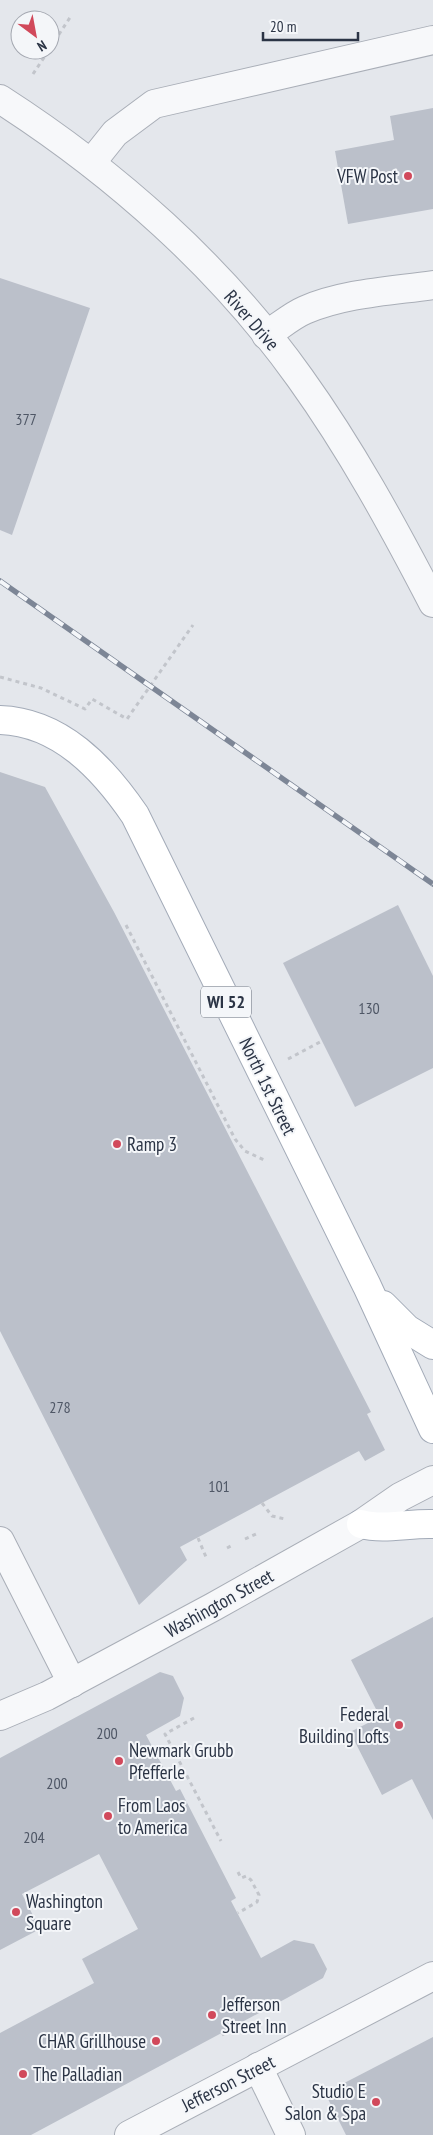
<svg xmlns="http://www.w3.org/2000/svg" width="433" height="2135" font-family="'PT Sans Narrow',sans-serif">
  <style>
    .building { fill: #bbc0ca }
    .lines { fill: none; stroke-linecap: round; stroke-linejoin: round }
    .minor-casing { stroke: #a9aeb7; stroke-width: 30 }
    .major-casing { stroke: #a3abb8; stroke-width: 30 }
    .path { stroke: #c2c5cb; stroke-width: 3; stroke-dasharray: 4 4; stroke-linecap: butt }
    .minor { stroke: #f7f8fa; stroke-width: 28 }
    .major { stroke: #fff; stroke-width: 28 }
    .rail-casing { stroke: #7d8696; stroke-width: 5.5 }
    .rail { stroke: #f4f6f9; stroke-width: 4; stroke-dasharray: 11; stroke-linecap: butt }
    .poi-dot { fill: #d1495b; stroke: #f4f6f9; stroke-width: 2 }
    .labels { text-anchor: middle; stroke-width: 4; stroke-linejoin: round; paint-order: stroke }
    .number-label { font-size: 16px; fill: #4f5766 }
    .shield { fill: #f4f6f9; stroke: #676e7b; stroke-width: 1 }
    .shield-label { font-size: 18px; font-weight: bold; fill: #2b3445 }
    .poi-label { font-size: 19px; fill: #2b3445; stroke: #f4f6f9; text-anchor: start }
    .street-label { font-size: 19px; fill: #2b3445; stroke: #f4f6f9 }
  </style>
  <rect width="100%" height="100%" fill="#e4e7ec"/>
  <g class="building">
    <polygon points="433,108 433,209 348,224 335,151 394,140 390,116"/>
    <polygon points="0,278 90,308 12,535 0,530"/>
    <polygon points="0,772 45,787 114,912 371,1412 367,1414 385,1450 365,1461 359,1451 180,1547 187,1560 139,1605 0,1331"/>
    <polygon points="398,905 433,976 433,1068 355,1107 283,963"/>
    <polygon points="433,1617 433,1820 412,1779 382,1795 350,1732 380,1717 351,1660"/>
    <polygon points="160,1672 173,1676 184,1698 180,1716 146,1735 176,1791 180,1789 236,1898 231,1901 261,1958 294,1940 314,1944 327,1969 323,1978 287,1998 31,2135 0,2135 0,2033 94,1983 82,1959 138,1929 99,1854 22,1894 40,1929 0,1950 0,1758"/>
    <polygon points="433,2037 433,2135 346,2135 325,2093"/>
  </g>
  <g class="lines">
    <g class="minor-casing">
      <g id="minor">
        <path d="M 0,99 C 115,173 221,267 300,378 C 351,449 393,526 433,603"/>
        <polyline points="91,163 115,133 154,104 433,40"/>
        <path d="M 266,335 C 279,327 291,316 305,310 C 345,293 391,291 433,285"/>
        <polyline points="0,1541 72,1683"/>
        <polyline points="0,1716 47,1696 213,1607 361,1524 400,1497 433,1480"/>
        <polyline points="258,2067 291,2135"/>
        <polyline points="129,2135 433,1976"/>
      </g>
    </g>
    <g class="major-casing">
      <g id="major">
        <path d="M 0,720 C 60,722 103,768 135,815 L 367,1286 L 433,1429"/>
        <polyline points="383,1305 407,1329 433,1345"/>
        <path d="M 361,1524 C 384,1530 409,1523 433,1524"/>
      </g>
    </g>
    <g class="path">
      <polyline points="50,48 71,16"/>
      <polyline points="33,74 49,50"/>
      <polyline points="0,677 41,688 85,709 92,699 127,719 193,625"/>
      <polyline points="126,925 235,1139 245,1151 264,1160"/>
      <polyline points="288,1059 322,1041"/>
      <polyline points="262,1503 272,1516 285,1519"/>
      <polyline points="198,1538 206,1557"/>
      <polyline points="245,1539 256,1534"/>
      <polyline points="227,1548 231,1546"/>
      <polyline points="194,1718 165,1734 221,1841"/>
      <polyline points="238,1872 241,1878 246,1876 251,1880 259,1895 257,1902 238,1913"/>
      <polyline points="222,2032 226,2039"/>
    </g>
    <use href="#minor" class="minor"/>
    <use href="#major" class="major"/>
    <g class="rail-casing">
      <polyline id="rail" points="0,581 433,884"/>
    </g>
    <use href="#rail" class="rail"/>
  </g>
  <g class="poi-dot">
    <circle cx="408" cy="176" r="5"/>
    <circle cx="117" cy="1144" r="5"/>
    <circle cx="399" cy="1725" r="5"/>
    <circle cx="119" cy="1761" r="5"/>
    <circle cx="108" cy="1816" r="5"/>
    <circle cx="16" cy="1912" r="5"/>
    <circle cx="212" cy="2015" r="5"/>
    <circle cx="156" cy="2041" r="5"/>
    <circle cx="23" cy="2074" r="5"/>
    <circle cx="376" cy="2102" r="5"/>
  </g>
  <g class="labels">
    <g class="number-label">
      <text x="26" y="425">377</text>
      <text x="369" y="1014">130</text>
      <text x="60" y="1413">278</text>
      <text x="219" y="1492">101</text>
      <text x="107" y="1739">200</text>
      <text x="57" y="1789">200</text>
      <text x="34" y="1843">204</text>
    </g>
    <rect class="shield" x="201" y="986.5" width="50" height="31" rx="4"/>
    <g class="shield-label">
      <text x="226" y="1008">WI 52</text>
    </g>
    <g class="poi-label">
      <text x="398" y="183" text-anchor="end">VFW Post</text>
      <text x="127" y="1151">Ramp 3</text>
      <text x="389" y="1721" text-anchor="end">Federal<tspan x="389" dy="22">Building Lofts</tspan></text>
      <text x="129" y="1757">Newmark Grubb<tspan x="129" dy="22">Pfefferle</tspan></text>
      <text x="118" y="1812">From Laos<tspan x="118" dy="22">to America</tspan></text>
      <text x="26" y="1908">Washington<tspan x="26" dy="22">Square</tspan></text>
      <text x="222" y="2011">Jefferson<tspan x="222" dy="22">Street Inn</tspan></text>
      <text x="146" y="2048" text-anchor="end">CHAR Grillhouse</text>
      <text x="33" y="2081">The Palladian</text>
      <text x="366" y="2098" text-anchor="end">Studio E<tspan x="366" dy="22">Salon &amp; Spa</tspan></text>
    </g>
    <g class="street-label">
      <text transform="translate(252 320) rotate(49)" y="7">River Drive</text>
      <text transform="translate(268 1086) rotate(64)" y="7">North 1st Street</text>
      <text transform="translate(219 1603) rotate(-29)" y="7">Washington Street</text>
      <text transform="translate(228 2083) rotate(-27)" y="7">Jefferson Street</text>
    </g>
  </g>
  <g transform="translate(35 35) rotate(148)"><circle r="24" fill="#f4f6f9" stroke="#a4a8b1"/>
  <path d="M0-4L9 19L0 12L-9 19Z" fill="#d1495b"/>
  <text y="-8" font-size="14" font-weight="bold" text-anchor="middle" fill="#2b3445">N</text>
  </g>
  <path d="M263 32v8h95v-8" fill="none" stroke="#2b3445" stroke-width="2.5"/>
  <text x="270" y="32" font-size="15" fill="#2b3445" stroke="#f4f6f9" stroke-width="4" paint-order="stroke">20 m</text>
</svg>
